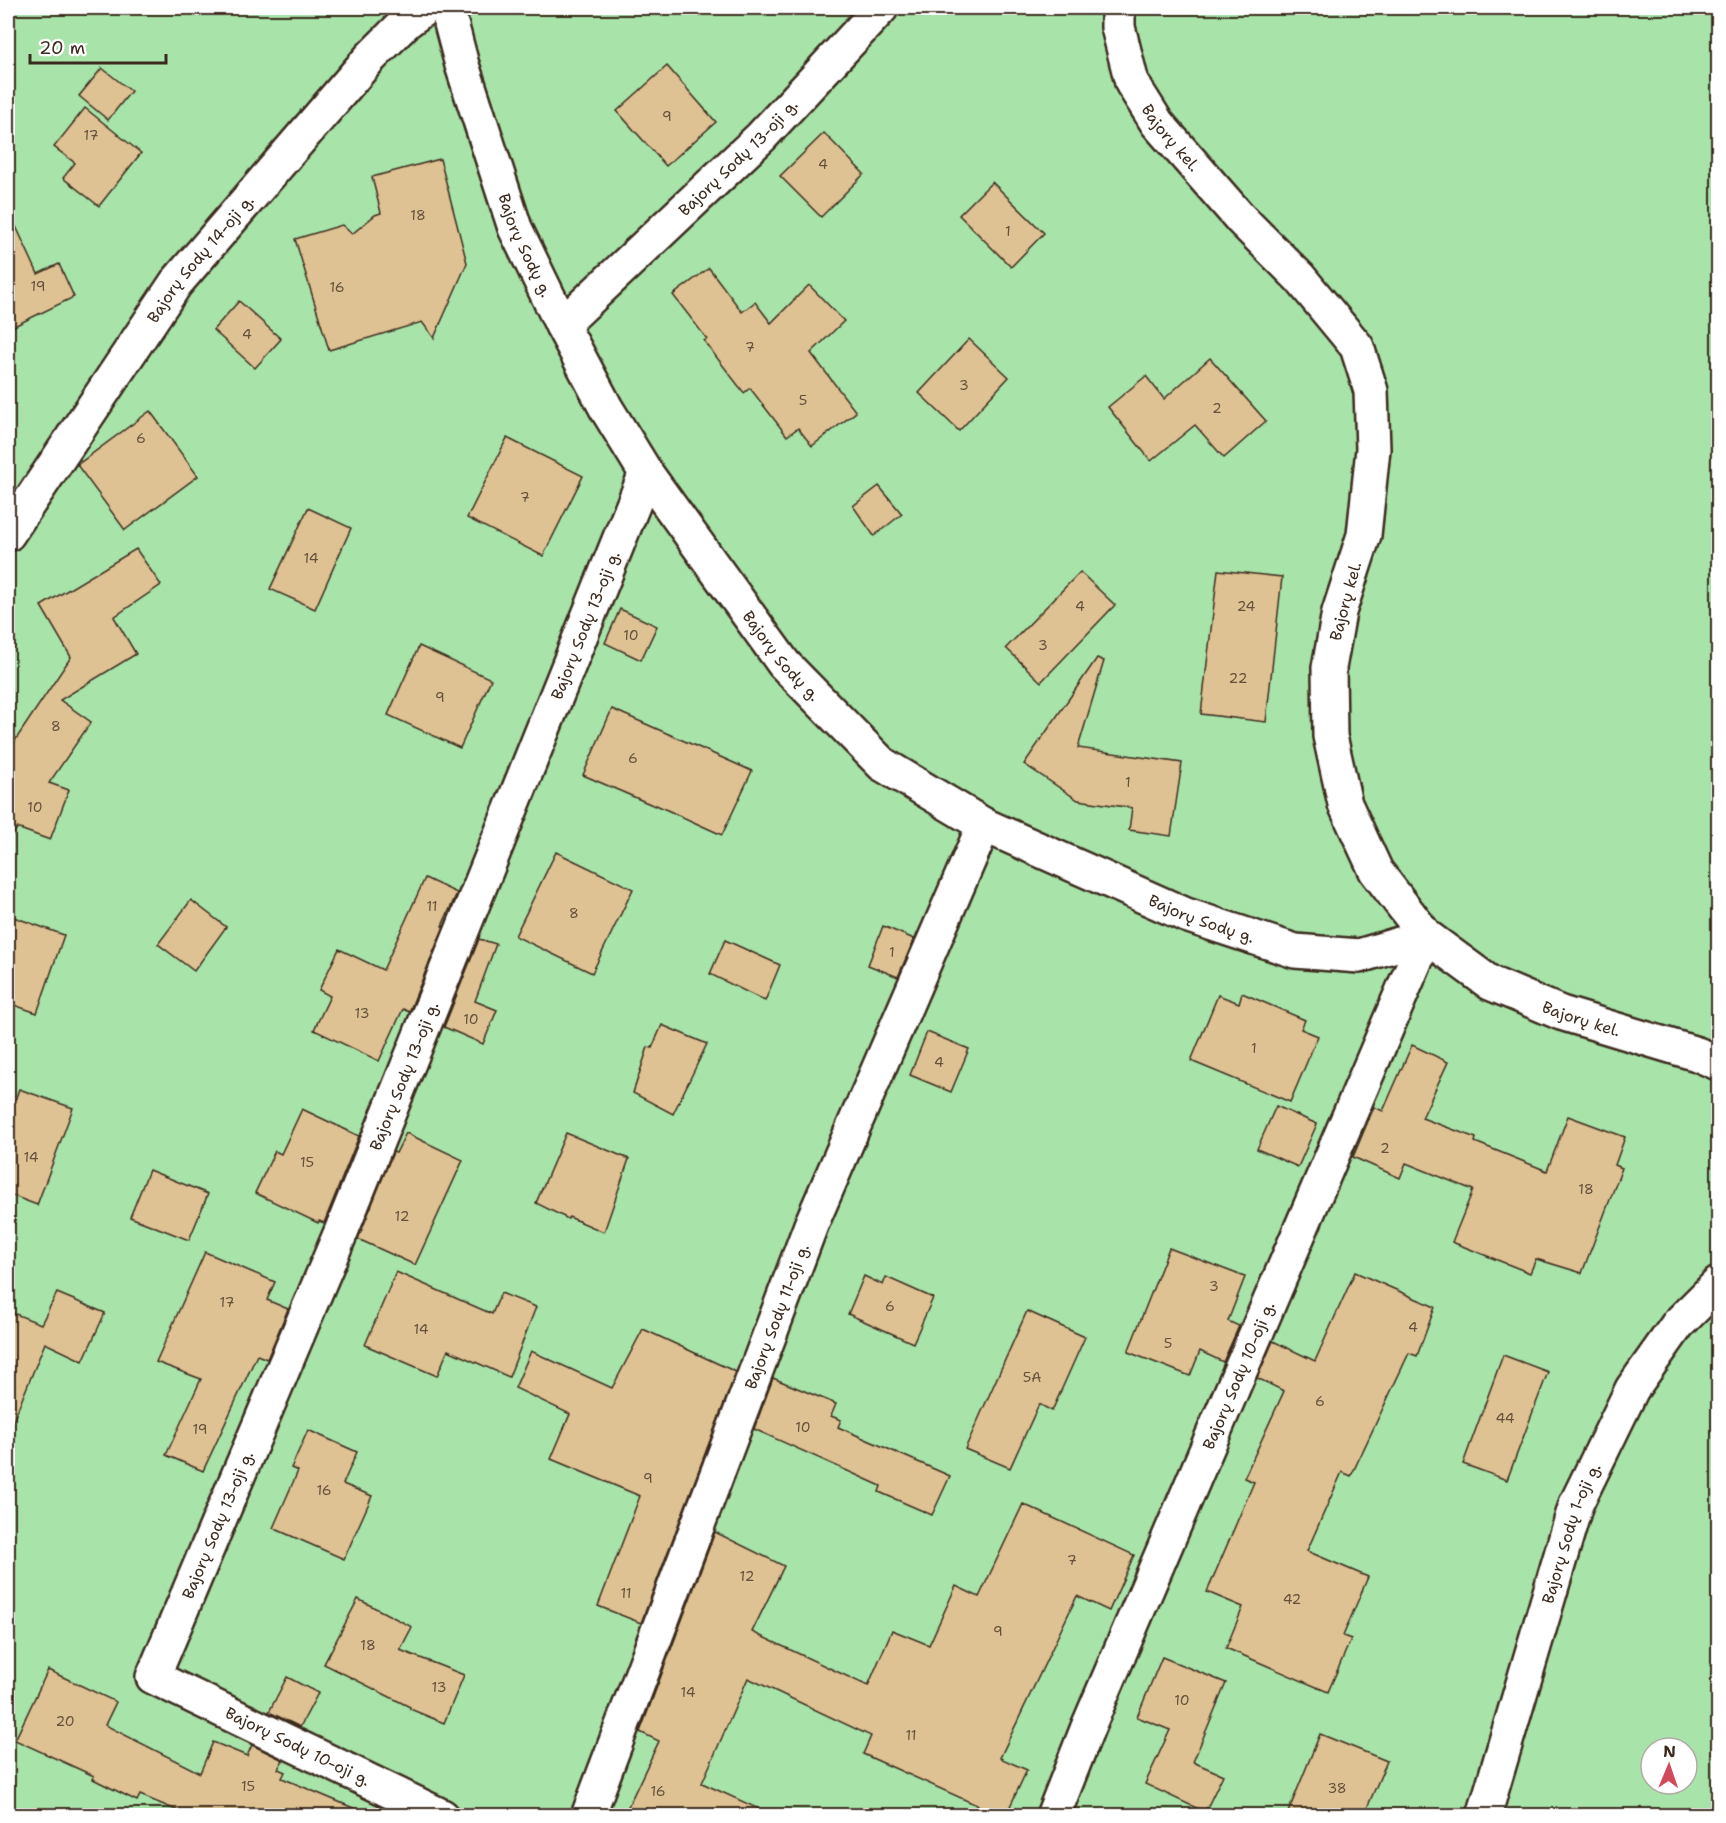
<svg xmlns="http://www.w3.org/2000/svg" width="1726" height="1823" font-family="'Shantell Sans',sans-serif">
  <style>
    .green { fill: #a8e4aa; stroke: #728764; stroke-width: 1.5; fill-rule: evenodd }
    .building { fill: #dfc293; stroke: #3b2a1e; stroke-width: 1.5 }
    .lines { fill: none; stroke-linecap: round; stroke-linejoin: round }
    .minor-casing { stroke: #3b2a1e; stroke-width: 38 }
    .minor { stroke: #fff; stroke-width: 33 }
    .labels { text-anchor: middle; stroke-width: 4.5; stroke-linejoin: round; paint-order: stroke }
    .number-label { font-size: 14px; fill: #64503b }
    .street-label { font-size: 16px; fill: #3b2a1e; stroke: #fff }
  </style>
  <rect width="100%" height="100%" fill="#fff"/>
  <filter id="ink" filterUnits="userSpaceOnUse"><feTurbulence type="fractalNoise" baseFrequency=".0167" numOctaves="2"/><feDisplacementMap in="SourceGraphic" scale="12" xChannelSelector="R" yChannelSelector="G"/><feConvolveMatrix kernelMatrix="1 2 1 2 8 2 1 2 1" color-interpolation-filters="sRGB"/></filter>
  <g filter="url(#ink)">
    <path class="green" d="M 8,8 L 1718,8 L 1718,1815 L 8,1816 ZM 1651,1748 L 1687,1748 L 1687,1784 L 1651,1784 Z"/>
    <g class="building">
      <polygon points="667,66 716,122 666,166 617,111"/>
      <polygon points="102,68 131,91 108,120 79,96"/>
      <polygon points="85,108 141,153 99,206 63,178 75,163 54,147"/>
      <polygon points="824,133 864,174 821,217 780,176"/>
      <polygon points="440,159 467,263 434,338 422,322 329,350 295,239 342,225 352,234 375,215 381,213 372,177"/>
      <polygon points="992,182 1044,233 1011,267 959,215"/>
      <polygon points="8,209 38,274 59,264 74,297 8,329"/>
      <polygon points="709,268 742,312 755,302 771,323 809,285 844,321 811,353 856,412 812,446 798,428 787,436 750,388 744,393 704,341 707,339 673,295"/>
      <polygon points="239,301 281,339 255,368 213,330"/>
      <polygon points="969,339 1009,377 959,431 919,393"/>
      <polygon points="1210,358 1266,421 1224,458 1195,425 1151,461 1108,407 1146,376 1164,399"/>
      <polygon points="150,411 198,476 125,530 77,465"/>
      <polygon points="507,438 583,476 543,556 467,518"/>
      <polygon points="879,486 902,514 874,536 853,506"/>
      <polygon points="308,508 351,528 315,609 270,589"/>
      <polygon points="136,549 161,585 114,617 136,654 60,700 91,722 49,783 69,790 50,840 17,828 8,842 8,751 71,657 41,606"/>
      <polygon points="1218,570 1282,577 1266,722 1201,714"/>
      <polygon points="1080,572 1115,605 1041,682 1006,648"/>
      <polygon points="620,609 657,626 641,660 605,643"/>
      <polygon points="419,646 491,679 460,748 388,715"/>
      <polygon points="1097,658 1104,661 1078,748 1182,763 1171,836 1129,830 1132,808 1078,800 1024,764"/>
      <polygon points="612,709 752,771 722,835 656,805 655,806 583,775"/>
      <polygon points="556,852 633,889 592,973 515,936"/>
      <polygon points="425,878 457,893 442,926 444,926 409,1012 403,1009 379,1061 314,1030 330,996 319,990 339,949 383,970"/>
      <polygon points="191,900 226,927 194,971 158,944"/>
      <polygon points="8,915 64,935 37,1013 8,1003"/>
      <polygon points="883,926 914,939 898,977 868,965"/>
      <polygon points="479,939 496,944 475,1001 497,1010 483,1044 444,1027"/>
      <polygon points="725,940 780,965 765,1001 710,974"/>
      <polygon points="1242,993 1305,1020 1301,1029 1318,1036 1290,1102 1191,1061 1218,995 1239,1003"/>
      <polygon points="662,1025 707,1044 673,1114 633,1093 648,1047 652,1048"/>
      <polygon points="927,1032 969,1049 951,1092 910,1075"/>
      <polygon points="1412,1045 1448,1062 1422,1118 1476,1138 1475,1142 1547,1171 1568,1116 1625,1137 1615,1165 1622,1168 1582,1273 1536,1259 1530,1273 1452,1242 1473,1190 1406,1163 1400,1178 1353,1157 1374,1107 1383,1111"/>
      <polygon points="19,1089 73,1108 37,1205 8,1194 8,1120"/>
      <polygon points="1276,1106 1317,1124 1298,1167 1257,1149"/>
      <polygon points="302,1109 359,1136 324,1223 319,1221 318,1223 255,1193 275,1151 281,1154"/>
      <polygon points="406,1133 463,1160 415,1265 358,1239 393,1152 396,1153"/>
      <polygon points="566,1133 629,1159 604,1232 569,1217 568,1219 536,1203"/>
      <polygon points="149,1170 208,1194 189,1240 130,1217"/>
      <polygon points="1169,1248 1245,1277 1228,1321 1239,1326 1223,1362 1200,1351 1190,1376 1128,1352"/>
      <polygon points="205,1252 275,1282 267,1300 288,1309 267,1359 257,1355 203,1471 166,1455 201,1379 156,1362"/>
      <polygon points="396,1272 492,1314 501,1293 536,1307 509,1377 448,1350 437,1376 365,1345"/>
      <polygon points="1355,1272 1435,1307 1417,1356 1409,1353 1351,1476 1342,1472 1307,1551 1368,1577 1343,1636 1351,1639 1328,1692 1226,1648 1243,1607 1207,1592 1254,1482 1244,1478 1284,1391 1257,1378 1273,1341 1315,1361"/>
      <polygon points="864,1276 883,1285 886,1277 933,1298 913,1343 848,1314"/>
      <polygon points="57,1293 105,1313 83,1361 45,1343 9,1431 8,1430 8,1311 41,1324"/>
      <polygon points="1027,1311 1085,1337 1052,1411 1039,1404 1010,1468 965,1449"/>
      <polygon points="643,1329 736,1372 641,1623 598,1606 640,1496 551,1459 570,1414 515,1388 531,1351 612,1388"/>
      <polygon points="1503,1355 1548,1372 1507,1480 1463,1464"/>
      <polygon points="773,1378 836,1404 831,1416 841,1420 838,1427 950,1476 932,1515 879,1492 881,1486 754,1429"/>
      <polygon points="308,1430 357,1452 343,1484 372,1496 344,1559 273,1528 298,1471 291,1468"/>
      <polygon points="1023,1504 1134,1555 1109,1611 1077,1596 1000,1758 1027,1770 1006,1815 999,1815 863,1754 871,1736 748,1678 702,1783 772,1815 624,1815 659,1741 640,1732 715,1532 784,1566 752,1632 868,1686 892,1630 929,1645 956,1586 979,1597"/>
      <polygon points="358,1599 412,1627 400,1650 464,1675 444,1723 410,1709 410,1707 324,1664"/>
      <polygon points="1162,1657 1226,1683 1193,1762 1223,1775 1205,1812 1145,1784 1170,1730 1137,1717"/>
      <polygon points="48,1670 116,1702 105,1725 200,1773 213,1742 247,1756 252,1745 283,1760 278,1769 285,1772 282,1778 370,1815 188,1815 140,1795 137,1801 93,1779 94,1776 15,1740"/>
      <polygon points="287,1677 318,1693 300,1727 269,1712"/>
      <polygon points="1320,1734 1387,1761 1364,1815 1287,1815"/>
    </g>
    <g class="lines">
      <g class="minor-casing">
        <g id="minor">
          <path id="s1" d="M 447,8 L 462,65 L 515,228 L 562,325 L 606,408 L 646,473 L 784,664 L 882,764 L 984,825 L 1186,915 L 1295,951 L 1359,956 L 1426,936"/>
          <path id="s2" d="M 1118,8 L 1118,27 L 1132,83 L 1157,123 L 1241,219 L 1300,278 L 1357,347 L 1371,391 L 1373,449 L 1364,535 L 1339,612 L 1329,668 L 1330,736 L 1345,804 L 1376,871 L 1426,936 L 1490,983 L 1561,1013 L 1697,1054 L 1718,1063"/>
          <path id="s3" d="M 562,325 L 761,137 L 881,8"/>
          <path id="s4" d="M 8,534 L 176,283 L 370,58 L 406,22 L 425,8"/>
          <path id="s5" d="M 442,1816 L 153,1677 L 341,1232 L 646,473"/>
          <path id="s6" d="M 588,1816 L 811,1225 L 984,825"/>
          <path id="s7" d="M 1053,1816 L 1088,1727 L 1426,936"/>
          <path id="s8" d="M 1484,1816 L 1576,1504 L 1632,1389 L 1678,1324 L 1718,1284"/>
        </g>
      </g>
      <use href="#minor" class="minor"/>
    </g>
  </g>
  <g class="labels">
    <g class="number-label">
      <text x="667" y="121">9</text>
      <text x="91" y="140">17</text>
      <text x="823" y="169">4</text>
      <text x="418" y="220">18</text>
      <text x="1008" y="236">1</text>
      <text x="38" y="291">19</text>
      <text x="337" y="292">16</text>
      <text x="247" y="339">4</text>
      <text x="750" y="352">7</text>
      <text x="964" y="390">3</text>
      <text x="803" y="405">5</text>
      <text x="1217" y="413">2</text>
      <text x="141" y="443">6</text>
      <text x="525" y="502">7</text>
      <text x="311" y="563">14</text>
      <text x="1080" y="611">4</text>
      <text x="1246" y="611">24</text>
      <text x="631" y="640">10</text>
      <text x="1043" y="650">3</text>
      <text x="1238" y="683">22</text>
      <text x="440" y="702">9</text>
      <text x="56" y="731">8</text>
      <text x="633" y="763">6</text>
      <text x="1128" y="787">1</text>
      <text x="35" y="812">10</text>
      <text x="432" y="911">11</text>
      <text x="574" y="918">8</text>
      <text x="892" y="957">1</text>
      <text x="362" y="1018">13</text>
      <text x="471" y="1024">10</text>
      <text x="1254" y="1053">1</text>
      <text x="939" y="1067">4</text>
      <text x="1385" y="1153">2</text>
      <text x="31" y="1162">14</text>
      <text x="307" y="1167">15</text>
      <text x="1586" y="1194">18</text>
      <text x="402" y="1221">12</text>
      <text x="1214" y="1291">3</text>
      <text x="227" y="1307">17</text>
      <text x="890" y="1311">6</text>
      <text x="1413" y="1332">4</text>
      <text x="421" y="1334">14</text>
      <text x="1168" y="1348">5</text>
      <text x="1032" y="1382">5A</text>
      <text x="1320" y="1406">6</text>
      <text x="1505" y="1423">44</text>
      <text x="803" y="1432">10</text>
      <text x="200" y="1434">19</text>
      <text x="648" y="1483">9</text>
      <text x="324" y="1495">16</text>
      <text x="1072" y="1565">7</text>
      <text x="747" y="1581">12</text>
      <text x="626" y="1598">11</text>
      <text x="1292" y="1604">42</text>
      <text x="998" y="1636">9</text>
      <text x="368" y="1650">18</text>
      <text x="439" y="1692">13</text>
      <text x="688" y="1697">14</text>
      <text x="1182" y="1705">10</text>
      <text x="65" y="1726">20</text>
      <text x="911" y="1740">11</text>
      <text x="248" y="1791">15</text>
      <text x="1337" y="1793">38</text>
      <text x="658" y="1796">16</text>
    </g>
    <g class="street-label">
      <text dy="6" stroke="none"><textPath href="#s2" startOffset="144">Bajorų kel.</textPath></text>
      <text dy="6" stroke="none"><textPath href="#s3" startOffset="243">Bajorų Sodų 13-oji g.</textPath></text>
      <text dy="6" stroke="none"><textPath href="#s1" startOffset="250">Bajorų Sodų g.</textPath></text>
      <text dy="6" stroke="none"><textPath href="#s4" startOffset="336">Bajorų Sodų 14-oji g.</textPath></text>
      <text transform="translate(1345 601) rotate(-75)" y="6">Bajorų kel.</text>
      <text dy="6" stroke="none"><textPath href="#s5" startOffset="1458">Bajorų Sodų 13-oji g.</textPath></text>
      <text dy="6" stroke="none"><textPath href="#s1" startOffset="736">Bajorų Sodų g.</textPath></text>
      <text dy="6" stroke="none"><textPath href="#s1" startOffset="1240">Bajorų Sodų g.</textPath></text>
      <text dy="6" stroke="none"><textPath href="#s2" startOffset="1224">Bajorų kel.</textPath></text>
      <text dy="6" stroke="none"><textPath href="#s5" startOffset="972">Bajorų Sodų 13-oji g.</textPath></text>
      <text dy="6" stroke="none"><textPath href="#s6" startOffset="534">Bajorų Sodų 11-oji g.</textPath></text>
      <text dy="6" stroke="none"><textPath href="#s7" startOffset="478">Bajorų Sodų 10-oji g.</textPath></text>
      <text dy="6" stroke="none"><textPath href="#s5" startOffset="486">Bajorų Sodų 13-oji g.</textPath></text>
      <text dy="6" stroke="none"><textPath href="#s8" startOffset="296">Bajorų Sodų 1-oji g.</textPath></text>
      <text transform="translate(298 1746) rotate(26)" y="6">Bajorų Sodų 10-oji g.</text>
    </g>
  </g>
  <rect width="1726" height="1823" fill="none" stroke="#fff" stroke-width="30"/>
  <rect x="15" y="15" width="1696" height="1793" fill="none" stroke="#3b2a1e" stroke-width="2" filter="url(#ink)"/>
  <g transform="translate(1669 1766) rotate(2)"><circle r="28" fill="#ffffff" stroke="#b1aaa5" stroke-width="1.5"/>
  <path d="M0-4.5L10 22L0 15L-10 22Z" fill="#d1495b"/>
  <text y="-9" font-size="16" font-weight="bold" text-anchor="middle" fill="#3b2a1e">N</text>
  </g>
  <path d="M30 54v9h136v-9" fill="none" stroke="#3b2a1e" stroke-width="3"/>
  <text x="39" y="54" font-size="18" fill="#3b2a1e" stroke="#ffffff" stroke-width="4.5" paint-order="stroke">20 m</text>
</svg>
